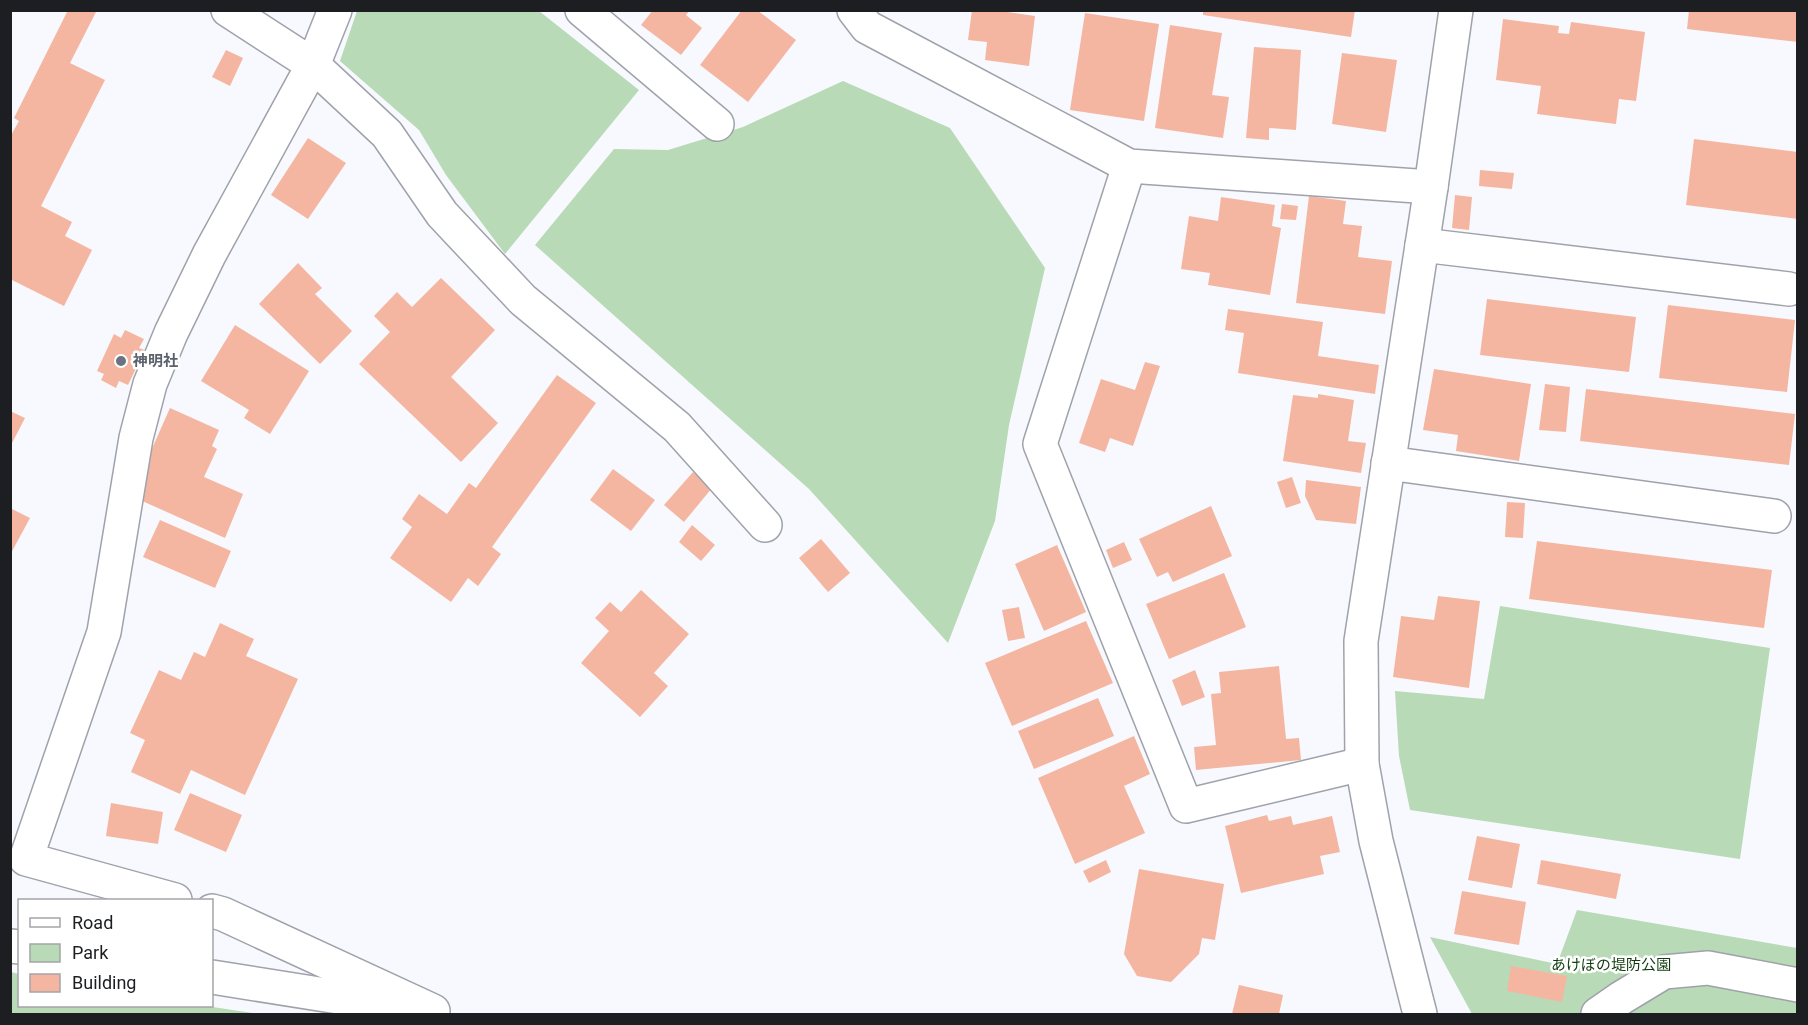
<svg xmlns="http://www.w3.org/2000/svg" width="1808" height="1025" font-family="Roboto,'Noto Sans JP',sans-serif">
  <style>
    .green { fill: #b9dab6 }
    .building { fill: #f5b6a1 }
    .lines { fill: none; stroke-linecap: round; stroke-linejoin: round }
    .street-casing { stroke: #9fa2aa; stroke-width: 36 }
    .street { stroke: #fff; stroke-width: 33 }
    .worship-dot { fill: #6b7280; stroke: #fff; stroke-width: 2 }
    .labels { text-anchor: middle; stroke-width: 5; stroke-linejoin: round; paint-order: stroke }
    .worship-label { font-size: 15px; font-weight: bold; fill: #5b616d; stroke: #fff; text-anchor: start }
    .park-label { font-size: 15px; fill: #0f3c0f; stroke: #fff }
  </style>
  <rect width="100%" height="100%" fill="#f7f9fe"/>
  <g class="green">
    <polygon points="357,11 539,11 639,90 505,254 446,175 419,130 340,61"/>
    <polygon points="843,81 950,128 1045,268 1009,425 995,521 948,643 809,489 535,245 614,149 668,150 743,127"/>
    <polygon points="1500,606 1770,648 1740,859 1410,810 1399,756 1395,691 1484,699"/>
    <polygon points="1577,910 1797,948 1797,1014 1472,1014 1430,937 1557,964"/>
    <polygon points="11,972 19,974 20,1006 206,1006 259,1014 11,1014"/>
  </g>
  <g class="building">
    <polygon points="68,10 96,12 70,63 105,80 41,206 72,222 65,236 92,250 64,306 10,279 10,137 19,121 14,118"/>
    <polygon points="653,10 690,10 686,15 702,28 681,55 641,25"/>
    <polygon points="742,10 757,10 796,40 748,102 700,65"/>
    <polygon points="972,10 994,10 1035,16 1029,66 985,60 987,42 968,40"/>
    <polygon points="1203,10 1355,10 1351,37 1203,15"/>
    <polygon points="1689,10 1798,10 1798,42 1687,29"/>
    <polygon points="1085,13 1159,24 1144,121 1070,110"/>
    <polygon points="1503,19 1559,26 1558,33 1569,34 1571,22 1645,32 1636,101 1619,99 1616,124 1537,114 1541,86 1496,80"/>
    <polygon points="1170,25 1222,33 1212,95 1229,97 1223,138 1155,128"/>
    <polygon points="1254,47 1301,50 1296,130 1269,128 1269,140 1246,138"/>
    <polygon points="226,50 243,58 230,86 212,77"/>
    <polygon points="1342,53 1397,60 1386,132 1332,124"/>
    <polygon points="308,138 346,163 308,219 271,195"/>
    <polygon points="1694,139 1798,152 1798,219 1686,205"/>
    <polygon points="1480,170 1514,173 1512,189 1479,186"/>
    <polygon points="1455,195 1472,197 1469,230 1452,228"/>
    <polygon points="1309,196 1346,201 1343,224 1362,226 1358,257 1392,261 1385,314 1296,303"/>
    <polygon points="1221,197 1275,205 1272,226 1281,228 1270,295 1208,285 1210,273 1181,269 1189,216 1218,221"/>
    <polygon points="1282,204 1298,206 1296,220 1280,219"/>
    <polygon points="298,263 322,288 315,294 352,331 320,364 259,304"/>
    <polygon points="441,278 495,330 451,377 498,423 461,462 359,364 390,332 374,316 397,292 412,307"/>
    <polygon points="1487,299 1636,317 1629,372 1480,355"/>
    <polygon points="1668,305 1795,320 1787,392 1659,378"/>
    <polygon points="1228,309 1323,322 1318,356 1379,365 1375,394 1238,373 1244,333 1225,330"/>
    <polygon points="235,325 309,371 270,434 244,418 249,410 201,381"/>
    <polygon points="125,330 144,339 139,348 145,350 128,385 119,381 116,388 101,380 104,374 97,371 114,334 121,338"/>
    <polygon points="1145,362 1160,366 1133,446 1110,438 1105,452 1079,443 1101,379 1135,390"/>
    <polygon points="1434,369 1531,384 1519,461 1456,451 1458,435 1423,430"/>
    <polygon points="557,375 596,403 492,547 501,554 478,586 468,578 451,602 390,558 412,527 402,519 419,494 447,514 469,483 476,488"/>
    <polygon points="1545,384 1570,387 1566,432 1539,430"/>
    <polygon points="1586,389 1795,414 1789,465 1580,441"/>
    <polygon points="1318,394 1354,400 1348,441 1366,443 1361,473 1283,461 1293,395 1318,398"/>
    <polygon points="170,408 219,430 212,446 217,449 204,477 243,494 225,538 131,496"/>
    <polygon points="10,411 25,418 10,447"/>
    <polygon points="613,469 655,500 631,531 590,500"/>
    <polygon points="693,472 712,488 684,522 664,505"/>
    <polygon points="1292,477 1301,503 1286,508 1277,482"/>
    <polygon points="1306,480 1361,487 1356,524 1316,520 1305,496"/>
    <polygon points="1507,502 1525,503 1523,538 1505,537"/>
    <polygon points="1211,506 1232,556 1173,582 1168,572 1157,577 1139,539"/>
    <polygon points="10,508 30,518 10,555"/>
    <polygon points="160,520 231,551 215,588 143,557"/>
    <polygon points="692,525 715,545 701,561 679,542"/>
    <polygon points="821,539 850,573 828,592 799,558"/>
    <polygon points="1537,541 1772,570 1764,628 1529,599"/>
    <polygon points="1124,542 1132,560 1113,568 1106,550"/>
    <polygon points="1057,545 1086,612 1044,631 1015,564"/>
    <polygon points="1224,573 1246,627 1169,659 1146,604"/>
    <polygon points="641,590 689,634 654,673 668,686 640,717 581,663 609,631 595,618 610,602 621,612"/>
    <polygon points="1438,596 1480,601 1469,688 1393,677 1401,616 1434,620"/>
    <polygon points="1019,607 1025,638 1008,641 1002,610"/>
    <polygon points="1086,621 1113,683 1012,726 985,663"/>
    <polygon points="220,623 254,639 246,656 298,679 245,795 191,770 180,794 131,772 145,740 130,733 159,670 181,680 194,652 205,657"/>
    <polygon points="1279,666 1286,739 1299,738 1301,760 1196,770 1194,747 1216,745 1211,694 1221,693 1219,672"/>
    <polygon points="1195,670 1205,697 1182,706 1172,680"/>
    <polygon points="1098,698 1114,736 1034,769 1018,731"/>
    <polygon points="1134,736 1150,774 1124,786 1145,833 1075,864 1038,778"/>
    <polygon points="190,793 242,815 226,852 174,830"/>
    <polygon points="111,803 163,812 158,844 106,836"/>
    <polygon points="1267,815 1269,821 1291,816 1293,825 1332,816 1340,852 1320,856 1324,874 1241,893 1225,826"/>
    <polygon points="1477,836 1520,844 1512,888 1468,880"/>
    <polygon points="1106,860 1111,872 1089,883 1083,871"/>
    <polygon points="1541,860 1621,874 1616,899 1537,884"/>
    <polygon points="1139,869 1224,884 1215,940 1202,938 1199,954 1171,982 1137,976 1124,954"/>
    <polygon points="1462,891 1526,902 1519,945 1454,934"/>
    <polygon points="1511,966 1567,976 1562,1002 1507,991"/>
    <polygon points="1239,985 1283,995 1279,1014 1232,1014"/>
  </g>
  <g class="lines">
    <g class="street-casing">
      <g id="street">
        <polyline points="228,10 313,65 387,134 442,214 523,300 677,427 765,525"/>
        <polyline points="582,10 717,124"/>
        <polyline points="854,10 867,27 1129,166 1431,187"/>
        <polyline points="1129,166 1040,444 1186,806 1362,764"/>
        <polyline points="1422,245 1789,289"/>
        <polyline points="1388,463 1774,516"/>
        <polyline points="175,900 26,859 104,632 136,438 150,384 171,333 209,255 313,65 335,10"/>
        <polyline points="212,911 223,914 433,1011"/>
        <polyline points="10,946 20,947"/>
        <polyline points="212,977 395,1006"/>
        <polyline points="1420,1014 1376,841 1362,764 1361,641 1431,187 1456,10"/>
        <polyline points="1598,1014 1621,998 1664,972 1708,968 1798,985"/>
      </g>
    </g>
    <use href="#street" class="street"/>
  </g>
  <circle class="worship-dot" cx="121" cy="361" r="6"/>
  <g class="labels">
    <g class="worship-label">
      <text x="133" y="366">神明社</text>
    </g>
    <g class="park-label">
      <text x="1611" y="970">あけぼの堤防公園</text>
    </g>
  </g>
  <rect width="1808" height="1025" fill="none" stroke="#1c1e21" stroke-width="24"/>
  <rect x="18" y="899" width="195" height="108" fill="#ffffff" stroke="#a4a5a6" stroke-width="1.5"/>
  <rect x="30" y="918" width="30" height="9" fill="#ffffff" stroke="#a4a5a6" stroke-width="1.5"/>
  <text x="72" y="929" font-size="18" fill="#1c1e21">Road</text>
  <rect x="30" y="944" width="30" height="18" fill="#b9dab6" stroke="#a4a5a6" stroke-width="1.5"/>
  <text x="72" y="959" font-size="18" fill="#1c1e21">Park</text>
  <rect x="30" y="974" width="30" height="18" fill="#f5b6a1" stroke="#a4a5a6" stroke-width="1.5"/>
  <text x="72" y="989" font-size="18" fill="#1c1e21">Building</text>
</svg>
